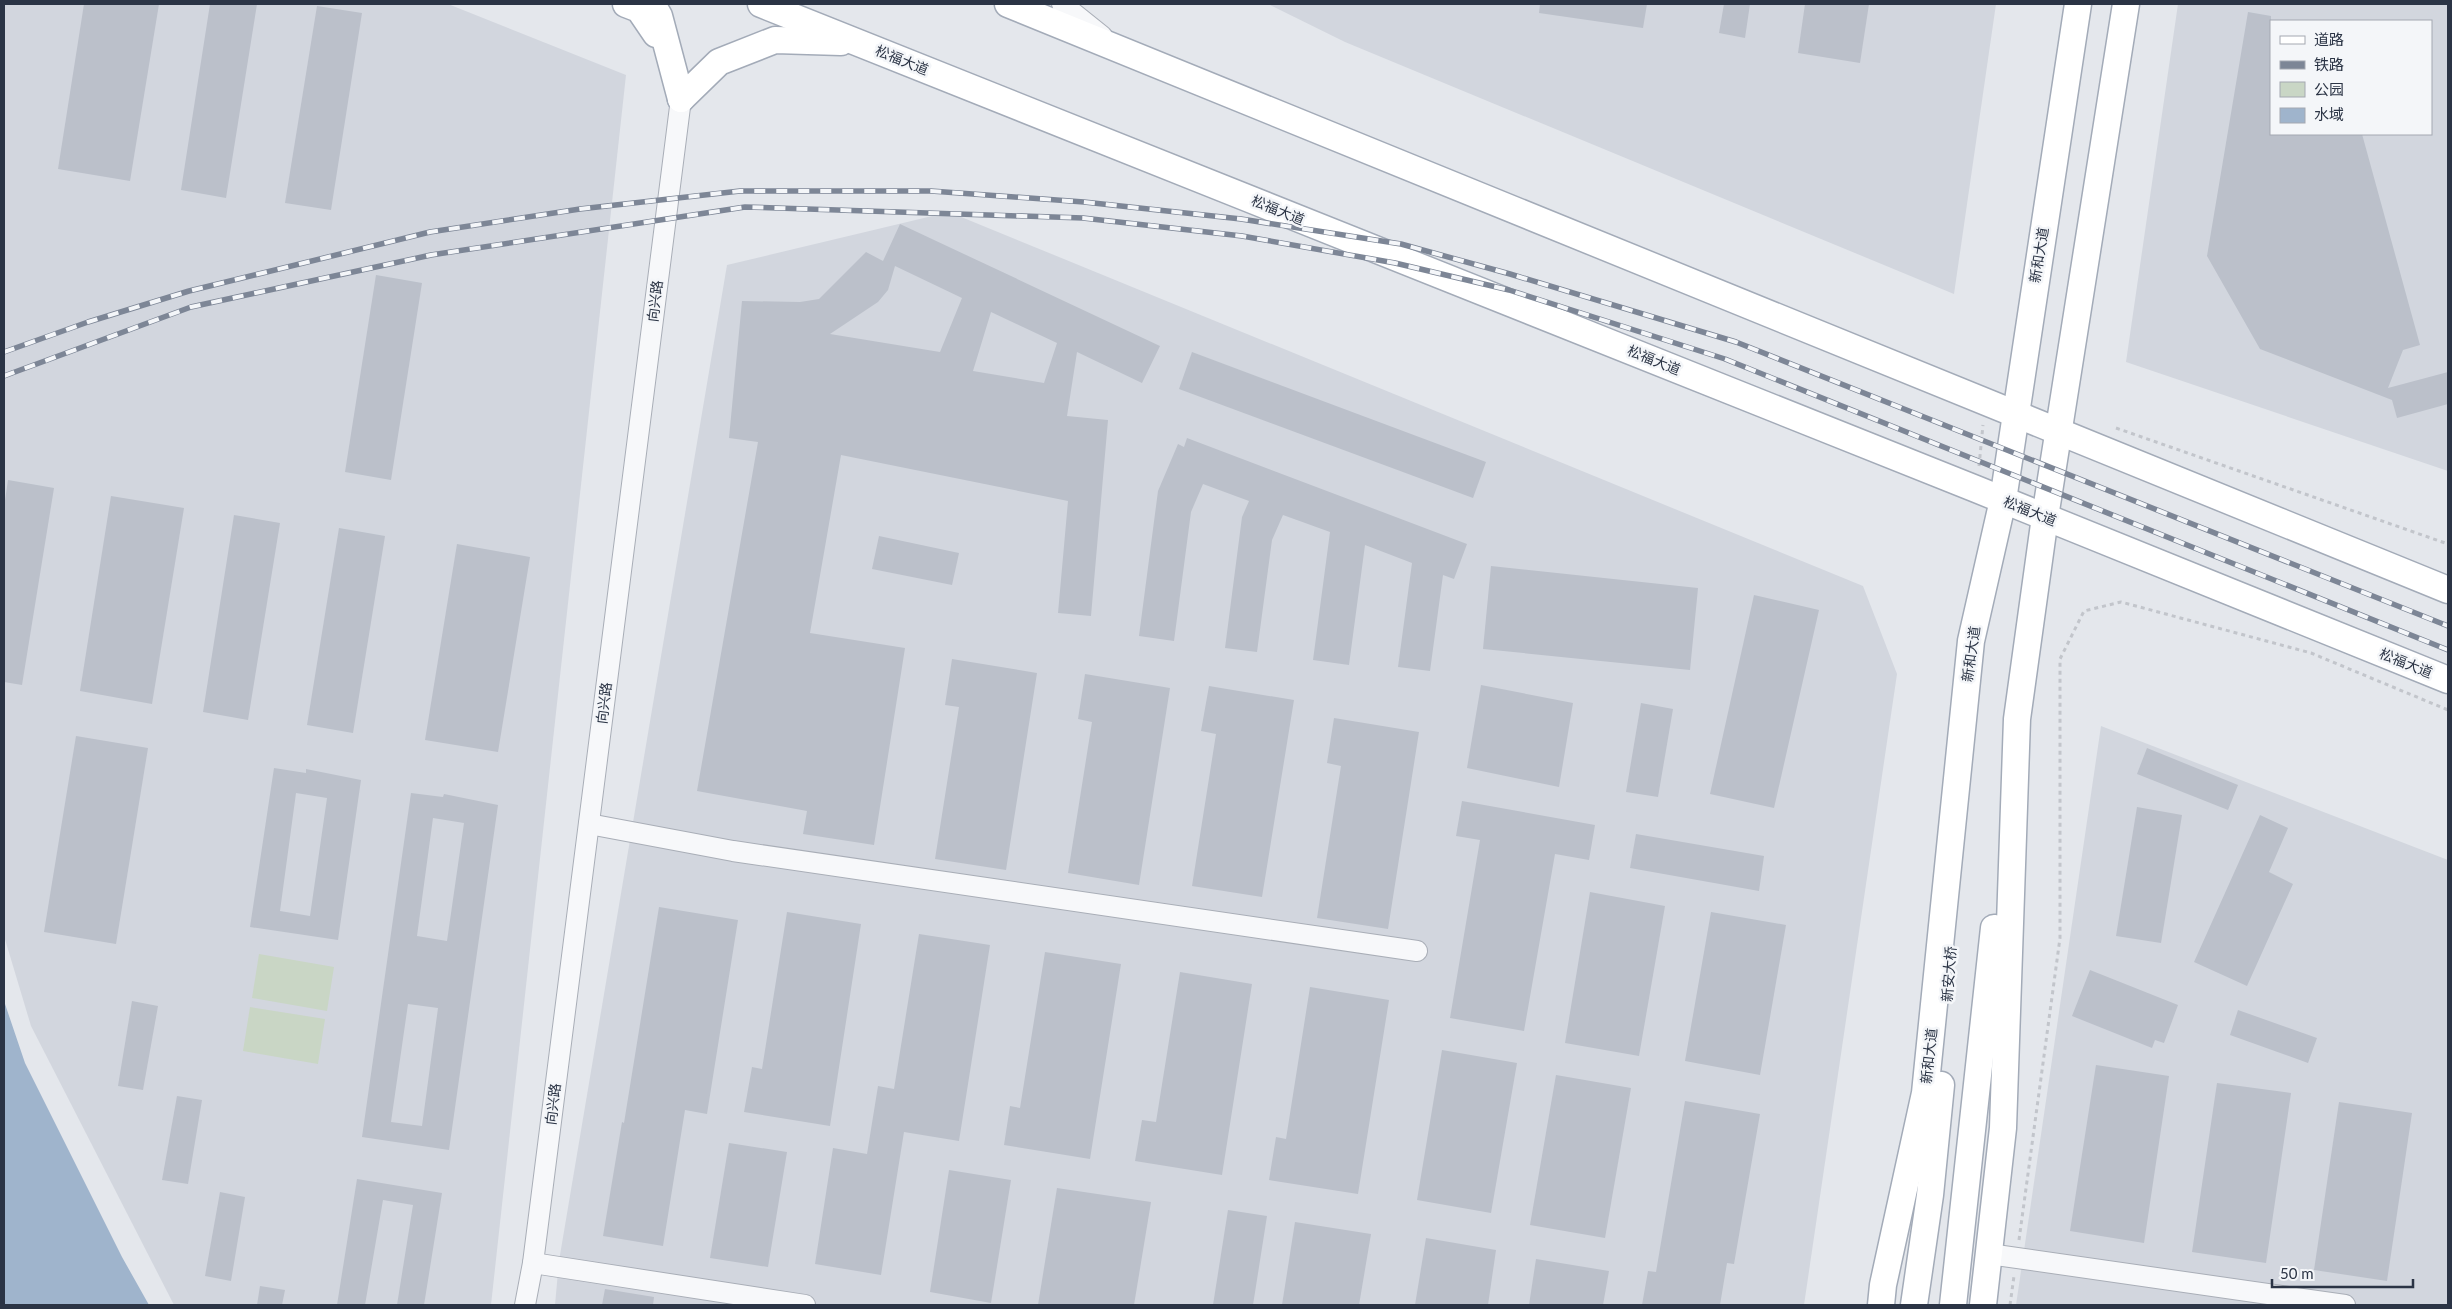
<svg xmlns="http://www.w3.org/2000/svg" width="2452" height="1309" font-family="Lato,'Noto Sans SC',sans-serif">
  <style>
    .built { fill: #d2d6de; fill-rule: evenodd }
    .green { fill: #c9d6c5 }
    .water { fill: #9fb4cc }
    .building { fill: #bbc0ca; fill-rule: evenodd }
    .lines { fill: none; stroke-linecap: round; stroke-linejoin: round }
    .minor-casing { stroke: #a9aeb7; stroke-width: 22 }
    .major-casing { stroke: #a3abb8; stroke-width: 29 }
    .path { stroke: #c2c5cb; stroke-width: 3; stroke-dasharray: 4 4; stroke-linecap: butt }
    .minor { stroke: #f7f8fa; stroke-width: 20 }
    .major { stroke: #fff; stroke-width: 26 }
    .rail-casing { stroke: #7d8696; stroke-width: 5.5 }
    .rail { stroke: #f4f6f9; stroke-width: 4; stroke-dasharray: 11; stroke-linecap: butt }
    .labels { text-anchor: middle; stroke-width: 5; stroke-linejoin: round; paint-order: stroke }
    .street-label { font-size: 14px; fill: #2b3445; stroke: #f4f6f9 }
  </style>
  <rect width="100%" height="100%" fill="#e4e7ec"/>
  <g class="built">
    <polygon points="4,4 448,4 626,75 491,1305 174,1305 31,1026 4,936"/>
    <polygon points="1268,4 1996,4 1954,294 1345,42"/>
    <path d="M 2178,4 L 2448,4 L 2448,471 L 2126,362 ZM 2271,21 L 2431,21 L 2431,134 L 2271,134 Z"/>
    <polygon points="949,212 1863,586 1897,674 1804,1305 555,1305 559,1261 727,265"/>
    <polygon points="2101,726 2448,860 2448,1305 2016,1305"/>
  </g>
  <g class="green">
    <polygon points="259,954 334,967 327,1011 252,998"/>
    <polygon points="250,1007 325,1019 318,1064 243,1051"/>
  </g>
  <polygon class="water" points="4,1001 25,1063 122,1257 149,1305 4,1305"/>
  <g class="building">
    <polygon points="84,4 159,4 130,181 58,169"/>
    <polygon points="210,4 257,4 226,198 181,190"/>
    <polygon points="1540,4 1647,4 1643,28 1539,13"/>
    <polygon points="1724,4 1750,4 1745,38 1719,33"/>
    <polygon points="1805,4 1869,4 1860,63 1798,53"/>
    <polygon points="317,6 362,13 331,210 285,203"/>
    <polygon points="2248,12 2271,16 2271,134 2362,134 2420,345 2403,350 2388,388 2448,372 2448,404 2397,418 2392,400 2260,349 2207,256"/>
    <path d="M 900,224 L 1160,346 L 1142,383 L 1077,352 L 1067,416 L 1108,420 L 1091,616 L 1058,613 L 1068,501 L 841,455 L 810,633 L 905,648 L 874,845 L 803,834 L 807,811 L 697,791 L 758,442 L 729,438 L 742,301 L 800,302 L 819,299 L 866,252 L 883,261 ZM 895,266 L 962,298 L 940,352 L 830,334 L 878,302 L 888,290 ZM 991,312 L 1057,343 L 1044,383 L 973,371 Z"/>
    <polygon points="376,275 422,283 391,480 345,472"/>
    <polygon points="1192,352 1486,462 1473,498 1179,389"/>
    <polygon points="1187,438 1467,544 1454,579 1443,575 1430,671 1398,667 1412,563 1365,545 1349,665 1313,660 1330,532 1283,515 1272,540 1257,652 1225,648 1242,517 1249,501 1203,484 1191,512 1174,641 1139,636 1158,491 1178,444 1184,447"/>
    <polygon points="8,480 54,488 22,685 4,682 4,507"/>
    <polygon points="111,496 184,508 152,704 80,691"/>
    <polygon points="234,515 280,523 248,720 203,712"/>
    <polygon points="339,528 385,536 353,733 307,725"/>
    <polygon points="879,536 959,553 952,585 872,569"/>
    <polygon points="457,544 530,557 498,752 425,740"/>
    <polygon points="1491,566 1698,588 1690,670 1483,649"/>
    <polygon points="1754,595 1819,610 1774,808 1710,794"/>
    <polygon points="952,659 1037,673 1006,870 935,859 959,707 945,705"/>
    <polygon points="1085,674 1170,688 1139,885 1068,873 1092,722 1078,719"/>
    <polygon points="1481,685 1573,703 1559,787 1467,768"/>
    <polygon points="1209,686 1294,700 1262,897 1192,886 1216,734 1201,731"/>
    <polygon points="1641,703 1673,709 1658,797 1626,792"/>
    <polygon points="1334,718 1419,732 1388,929 1317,918 1341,766 1327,763"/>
    <polygon points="76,736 148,748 116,944 44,932"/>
    <polygon points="2147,748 2238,785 2228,810 2137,774"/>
    <path d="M 274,768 L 306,773 L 306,769 L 361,780 L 338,940 L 250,927 ZM 296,793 L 327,798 L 310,916 L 280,911 Z"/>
    <path d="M 411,793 L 443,797 L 444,794 L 498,805 L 449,1150 L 362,1137 ZM 433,818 L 464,823 L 447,941 L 417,936 ZM 408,1004 L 438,1008 L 422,1126 L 391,1122 Z"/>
    <polygon points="1462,801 1595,825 1589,860 1555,854 1524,1031 1450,1018 1480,840 1456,836"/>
    <polygon points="2137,807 2182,815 2161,943 2116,936"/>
    <polygon points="2260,815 2288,828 2269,872 2293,884 2247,986 2194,962"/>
    <polygon points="1636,834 1764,856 1759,891 1630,868"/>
    <polygon points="1590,892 1665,906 1639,1056 1565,1043"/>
    <polygon points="659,907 738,920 707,1114 685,1110 663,1246 603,1236 622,1122 624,1123"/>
    <polygon points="787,912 861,924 830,1126 744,1112 752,1067 762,1069"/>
    <polygon points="1711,912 1786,925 1760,1075 1685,1061"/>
    <polygon points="919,934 990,945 959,1141 904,1132 881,1275 815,1264 833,1148 867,1154 878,1086 894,1089"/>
    <polygon points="1045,952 1121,964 1090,1159 1004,1145 1010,1106 1020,1108"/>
    <polygon points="2090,970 2178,1005 2164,1043 2155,1040 2152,1048 2072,1016"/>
    <polygon points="1180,972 1252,984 1222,1175 1135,1161 1142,1120 1156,1122"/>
    <polygon points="1310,987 1389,1000 1358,1194 1269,1180 1276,1137 1286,1139"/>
    <polygon points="132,1001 158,1006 143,1090 118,1086"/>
    <polygon points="2238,1010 2317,1038 2308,1063 2230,1035"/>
    <polygon points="1442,1050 1517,1063 1491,1213 1417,1200"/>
    <polygon points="2096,1065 2169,1076 2144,1243 2070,1231"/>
    <polygon points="1556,1075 1631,1088 1605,1238 1530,1225"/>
    <polygon points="2217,1083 2291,1093 2266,1263 2192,1252"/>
    <polygon points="177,1096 202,1100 188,1184 162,1180"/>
    <polygon points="1685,1101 1760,1114 1734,1264 1727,1263 1720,1305 1642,1305 1648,1271 1656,1272"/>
    <polygon points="2339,1102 2412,1113 2387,1281 2314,1270"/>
    <polygon points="729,1143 787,1152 768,1267 710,1258"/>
    <polygon points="949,1170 1011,1180 991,1303 930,1292"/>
    <polygon points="357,1179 442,1193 424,1305 397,1305 413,1205 383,1200 365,1305 337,1305"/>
    <polygon points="1057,1188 1151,1202 1134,1305 1038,1305"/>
    <polygon points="220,1192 245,1197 231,1281 205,1276"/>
    <polygon points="1228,1210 1267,1216 1253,1305 1213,1305"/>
    <polygon points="1295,1222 1371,1234 1359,1305 1282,1305"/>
    <polygon points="1426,1238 1496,1250 1488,1305 1415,1305"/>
    <polygon points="1536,1259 1609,1271 1603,1305 1529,1305"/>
    <polygon points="260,1286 285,1290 282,1305 257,1305"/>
    <polygon points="605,1289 654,1297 653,1305 602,1305"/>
  </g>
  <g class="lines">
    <g class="minor-casing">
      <g id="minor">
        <polyline points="1062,4 1102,36"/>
        <polyline points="589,824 733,851 1417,951"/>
        <polyline points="1989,1254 2345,1305"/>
        <polyline points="533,1263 805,1305"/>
        <polyline points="525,1305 533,1263 681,99"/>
      </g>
    </g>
    <g class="major-casing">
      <g id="major">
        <polyline points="626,4 639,9 656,34"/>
        <polyline points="652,4 659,16 681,99"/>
        <polyline points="761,4 1976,489 2448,680"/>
        <polyline points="1008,4 2448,590"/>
        <polyline points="681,99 719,62 775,40 841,42"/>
        <polyline points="1881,1305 1883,1285 1925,1093 1971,641 2003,500 2078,4"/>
        <polyline points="1914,1305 1930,1195 1941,1085"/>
        <polyline points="1953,1305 1994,928"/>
        <polyline points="1983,1305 2003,1128 2017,719 2045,517 2126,4"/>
      </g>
    </g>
    <g class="path">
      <polyline points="2116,428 2448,544"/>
      <polyline points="1979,466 1983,425"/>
      <polyline points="2019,1240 2060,938 2060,659 2084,611 2121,602 2311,653 2448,710"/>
      <polyline points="2010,1305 2014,1276"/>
    </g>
    <use href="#minor" class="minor"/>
    <use href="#major" class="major"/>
    <g class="rail-casing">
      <g id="rail">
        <polyline points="4,352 88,322 189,291 430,232 580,209 740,191 931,191 1084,202 1241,219 1401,244 1510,274 1736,342 2448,626"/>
        <polyline points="4,376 191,307 431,255 745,207 1083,218 1242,236 1395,263 1509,290 1725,359 2448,650"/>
      </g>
    </g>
    <use href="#rail" class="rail"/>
  </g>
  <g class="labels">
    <g class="street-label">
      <text transform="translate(902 60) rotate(22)" y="5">松福大道</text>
      <text transform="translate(1278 210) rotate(22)" y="5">松福大道</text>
      <text transform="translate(2039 255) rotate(-81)" y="5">新和大道</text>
      <text transform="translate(655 301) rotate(-83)" y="5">向兴路</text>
      <text transform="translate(1654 360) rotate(22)" y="5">松福大道</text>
      <text transform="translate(2030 511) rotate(22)" y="5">松福大道</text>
      <text transform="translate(1971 654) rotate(-82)" y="5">新和大道</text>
      <text transform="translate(2406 663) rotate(22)" y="5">松福大道</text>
      <text transform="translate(604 703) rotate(-83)" y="5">向兴路</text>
      <text transform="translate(1949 974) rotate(-86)" y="5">新安大桥</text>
      <text transform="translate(1929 1056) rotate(-84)" y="5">新和大道</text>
      <text transform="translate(553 1104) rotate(-83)" y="5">向兴路</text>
    </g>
  </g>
  <rect width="2452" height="1309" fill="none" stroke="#2b3445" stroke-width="10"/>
  <rect x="2270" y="20" width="162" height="115" fill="#f4f6f9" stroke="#a4a8b1"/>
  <rect x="2280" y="36" width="25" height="8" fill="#ffffff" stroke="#a4a8b1"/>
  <text x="2314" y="45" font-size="15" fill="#2b3445">道路</text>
  <rect x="2280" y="61" width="25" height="8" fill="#7d8696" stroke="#a4a8b1"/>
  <text x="2314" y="70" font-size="15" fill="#2b3445">铁路</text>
  <rect x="2280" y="82" width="25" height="15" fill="#c9d6c5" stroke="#a4a8b1"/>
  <text x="2314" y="95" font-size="15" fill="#2b3445">公园</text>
  <rect x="2280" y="108" width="25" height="15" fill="#9fb4cc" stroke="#a4a8b1"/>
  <text x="2314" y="120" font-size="15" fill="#2b3445">水域</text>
  <path d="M2272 1279v8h141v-8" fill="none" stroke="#2b3445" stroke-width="2.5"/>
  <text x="2280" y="1279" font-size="15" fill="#2b3445" stroke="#f4f6f9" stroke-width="4" paint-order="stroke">50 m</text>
</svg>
